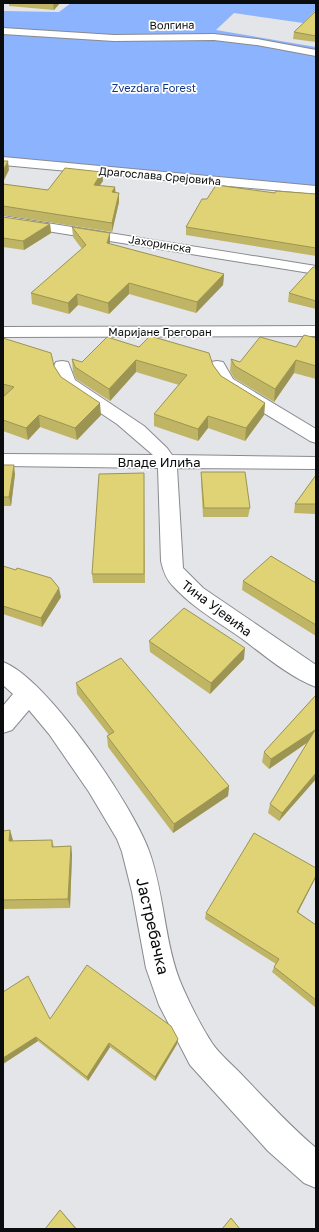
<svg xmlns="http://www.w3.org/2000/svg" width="319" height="1232" font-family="'Golos Text',sans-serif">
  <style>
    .green { fill: #8cb3fd }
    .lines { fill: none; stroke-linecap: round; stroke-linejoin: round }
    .minor-casing { stroke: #888a8e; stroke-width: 2 }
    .major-casing { stroke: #888a8e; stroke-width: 2 }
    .minor { fill: #fff; fill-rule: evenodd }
    .major { fill: #fff; fill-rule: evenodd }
    .wall { fill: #c0b565 }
    .shaded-wall { fill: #9c9452 }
    .building { fill: #dfd375; stroke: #9c9452 }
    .labels { text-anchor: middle; stroke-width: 3.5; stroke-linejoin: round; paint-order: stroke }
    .far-street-label { font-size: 11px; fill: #0b0c0d; stroke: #fff }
    .far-park-label { font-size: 11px; fill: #11378c; stroke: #fff }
    .street-label { font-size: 13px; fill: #0b0c0d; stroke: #fff }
    .near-street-label { font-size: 16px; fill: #0b0c0d; stroke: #fff }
  </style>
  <rect width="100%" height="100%" fill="#e3e5e9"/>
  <polygon class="green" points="71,3 316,3 316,10 303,23 234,13 216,30 316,47 316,188 3,158 3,11 59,12"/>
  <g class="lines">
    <g class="minor-casing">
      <g id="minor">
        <polygon points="3,28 114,35 214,34 257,39 316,50 316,56 257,45 214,40 114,41 3,34"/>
        <polygon points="3,216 316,266 316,274 3,224"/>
        <polygon points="316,326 316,336 3,337 3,327"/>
        <path d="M 62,361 L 68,362 L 75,380 L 144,426 L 167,448 L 172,455 L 316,457 L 316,469 L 177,468 L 183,568 L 203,588 L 316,665 L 316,687 C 289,677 264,655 241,638 C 218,622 192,607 173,586 C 166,579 163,570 161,561 L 158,468 L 3,466 L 3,454 L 153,455 L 117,424 L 63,388 L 57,378 L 54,366 L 56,362 Z"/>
        <polygon points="217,361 223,362 233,379 316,429 316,443 310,441 221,387 214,377 209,366 211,362"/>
        <path d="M 3,662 C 47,678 133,806 149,851 C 165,895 164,944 182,986 C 189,1002 202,1028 212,1043 C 220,1055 233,1065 243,1076 C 267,1101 290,1126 316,1148 L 316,1188 L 304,1183 L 268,1151 L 190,1065 L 159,1005 L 146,968 L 132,892 L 122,852 L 117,839 L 89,792 L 49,734 L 29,710 L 12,730 L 3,733 L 3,706 L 13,694 L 3,685 Z"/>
      </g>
    </g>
    <g class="major-casing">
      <polygon id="major" points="3,157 316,186 316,194 3,165"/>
    </g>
    <use href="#minor" class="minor"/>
    <use href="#major" class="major"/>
  </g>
  <g class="wall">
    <polygon points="9,3 60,3 54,10 9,6"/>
    <polygon points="316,11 316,42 293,39 294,32"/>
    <polygon points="102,172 103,181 100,185 116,193 119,193 119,202 112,232 3,215 3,184 48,190"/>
    <polygon points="275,193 316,194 316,256 186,235 186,227 207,199"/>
    <polygon points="3,217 50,224 51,233 24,250 3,247"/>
    <polygon points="72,227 110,243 110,244 224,274 223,285 196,313 129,294 109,314 78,305 69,314 32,304 31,293 82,249 73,237"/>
    <polygon points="316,267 316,309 288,302 289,293"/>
    <polygon points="3,338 54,366 61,377 101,415 77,440 40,427 28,440 3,431 3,397 4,396 3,396"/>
    <polygon points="316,338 316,379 294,373 274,402 234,378 230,371 231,359 240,362 296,347"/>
    <polygon points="139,347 213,365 221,376 265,403 264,415 245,441 208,428 198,441 154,426 154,414 179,385 136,372 110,401 76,379 73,372 72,359 82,362"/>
    <polygon points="3,465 15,474 11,506 3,506"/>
    <polygon points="201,472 250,508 248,517 203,517 201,481"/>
    <polygon points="144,473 145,583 93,583 92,574"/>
    <polygon points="316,475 316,514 294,513 295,504"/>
    <polygon points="3,566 61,597 42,627 3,614"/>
    <polygon points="243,581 316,583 316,636 242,590"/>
    <polygon points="149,641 244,659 210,694 150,652"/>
    <polygon points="76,683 229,786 228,796 173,833 108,747 107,736 109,735 77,694"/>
    <polygon points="316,695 316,779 279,821 268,813 270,804 307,743 269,769 262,762 264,752"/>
    <polygon points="3,831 13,840 13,841 52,840 54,847 71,846 72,855 70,908 3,909"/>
    <polygon points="316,868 316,877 298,912 316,925 316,1008 272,972 274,967 276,964 205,919 206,913"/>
    <polygon points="50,1019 178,1039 177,1044 155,1081 110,1047 88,1081 38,1041 3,1064"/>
  </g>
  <g class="shaded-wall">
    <polygon points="53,3 60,3 54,10"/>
    <polygon points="8,161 9,170 3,182 3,171"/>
    <polygon points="102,172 103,181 94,193 94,185"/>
    <polygon points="115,187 116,196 112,192"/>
    <polygon points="119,193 119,202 112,232 112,223"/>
    <polygon points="50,224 51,233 24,250 23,241"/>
    <polygon points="110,233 110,243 108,254 107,243"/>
    <polygon points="224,274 223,285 196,313 197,302"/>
    <polygon points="129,283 129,294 109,314 108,303"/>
    <polygon points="77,294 78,305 69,314 68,303"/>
    <polygon points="136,360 136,372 110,401 109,389"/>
    <polygon points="296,360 294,373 274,402 275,389"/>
    <polygon points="100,403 101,415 77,440 75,428"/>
    <polygon points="265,403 264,415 245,441 246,428"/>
    <polygon points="39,415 40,427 28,440 26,428"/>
    <polygon points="208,416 208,428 198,441 198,429"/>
    <polygon points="14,465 15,474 11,506 9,497"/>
    <polygon points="59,588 61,597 42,627 41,618"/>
    <polygon points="245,648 244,659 210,694 211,683"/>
    <polygon points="315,730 312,739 269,769 271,759"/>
    <polygon points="316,773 316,779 279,821 282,813"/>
    <polygon points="229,786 228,796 173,833 174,824"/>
    <polygon points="10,830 13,840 12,851 9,841"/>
    <polygon points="71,846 72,855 70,908 68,899"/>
    <polygon points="316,876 316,877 295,918 297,912"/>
    <polygon points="36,1037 38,1041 3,1064 3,1058"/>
    <polygon points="178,1039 177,1044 155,1081 155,1077"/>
    <polygon points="109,1043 110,1047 88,1081 87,1077"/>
    <polygon points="60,1210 62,1212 77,1229 76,1229"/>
  </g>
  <g class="building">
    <polygon points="316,11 316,36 294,32"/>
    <polygon points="3,161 8,161 3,171"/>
    <polygon points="65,168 102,172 94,185 115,187 112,192 119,193 112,223 3,206 3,184 48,190"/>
    <polygon points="216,185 275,193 276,191 316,194 316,248 186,227 202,199 207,199"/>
    <polygon points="3,217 50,224 23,241 3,238"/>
    <polygon points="72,227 110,233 107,243 224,274 197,302 129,283 108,303 77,294 68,303 31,293 86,245"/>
    <polygon points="313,267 316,267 316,301 289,293"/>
    <polygon points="304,335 316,338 316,366 296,360 275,389 235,366 231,359 240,362 260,337 296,347"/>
    <polygon points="150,336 209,353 213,365 221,376 265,403 246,428 208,416 198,429 154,414 187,375 136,360 109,389 75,367 72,359 82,362 107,337 139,347"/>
    <polygon points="3,338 51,353 54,366 61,377 100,403 75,428 39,415 26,428 3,420 3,397 14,387 3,384"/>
    <polygon points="3,465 14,465 9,497 3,497"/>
    <polygon points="201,472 245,472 250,508 204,508"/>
    <polygon points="144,473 144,574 92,574 99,474"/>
    <polygon points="316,475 316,504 295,504"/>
    <polygon points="271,556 316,583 316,625 243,581"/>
    <polygon points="3,566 16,570 17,568 51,578 59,588 41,618 3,606"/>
    <polygon points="184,608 245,648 211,683 149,641"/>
    <polygon points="121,658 229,786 174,824 107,736 114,732 76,683"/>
    <polygon points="316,695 316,773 282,813 270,804 315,730 271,759 264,752"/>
    <polygon points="10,830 9,841 52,840 52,847 71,846 68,899 3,900 3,831"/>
    <polygon points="254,833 316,868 316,876 297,912 316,925 316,1000 274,967 279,959 206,913"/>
    <polygon points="87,965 171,1026 178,1039 155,1077 109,1043 87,1077 36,1037 3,1058 3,992 28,976 50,1019"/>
    <polygon points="60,1210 76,1229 45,1229"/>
    <polygon points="231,1218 240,1229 222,1229"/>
  </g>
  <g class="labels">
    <g class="far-street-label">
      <text transform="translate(172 25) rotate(-1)" y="4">Волгина</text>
      <text transform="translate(160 176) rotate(5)" y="4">Драгослава Срејовића</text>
      <text transform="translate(160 244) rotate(9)" y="4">Јахоринска</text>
      <text x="160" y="336">Маријане Грегоран</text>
    </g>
    <g class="far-park-label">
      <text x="154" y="92">Zvezdara Forest</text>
    </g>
    <g class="street-label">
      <text x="159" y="467">Владе Илића</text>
      <text transform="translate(217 608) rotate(37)" y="5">Тина Ујевића</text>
    </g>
    <g class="near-street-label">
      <text transform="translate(153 926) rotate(77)" y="6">Јастребачка</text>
    </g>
  </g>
  <rect width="319" height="1232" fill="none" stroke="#0b0c0d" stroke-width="8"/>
</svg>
